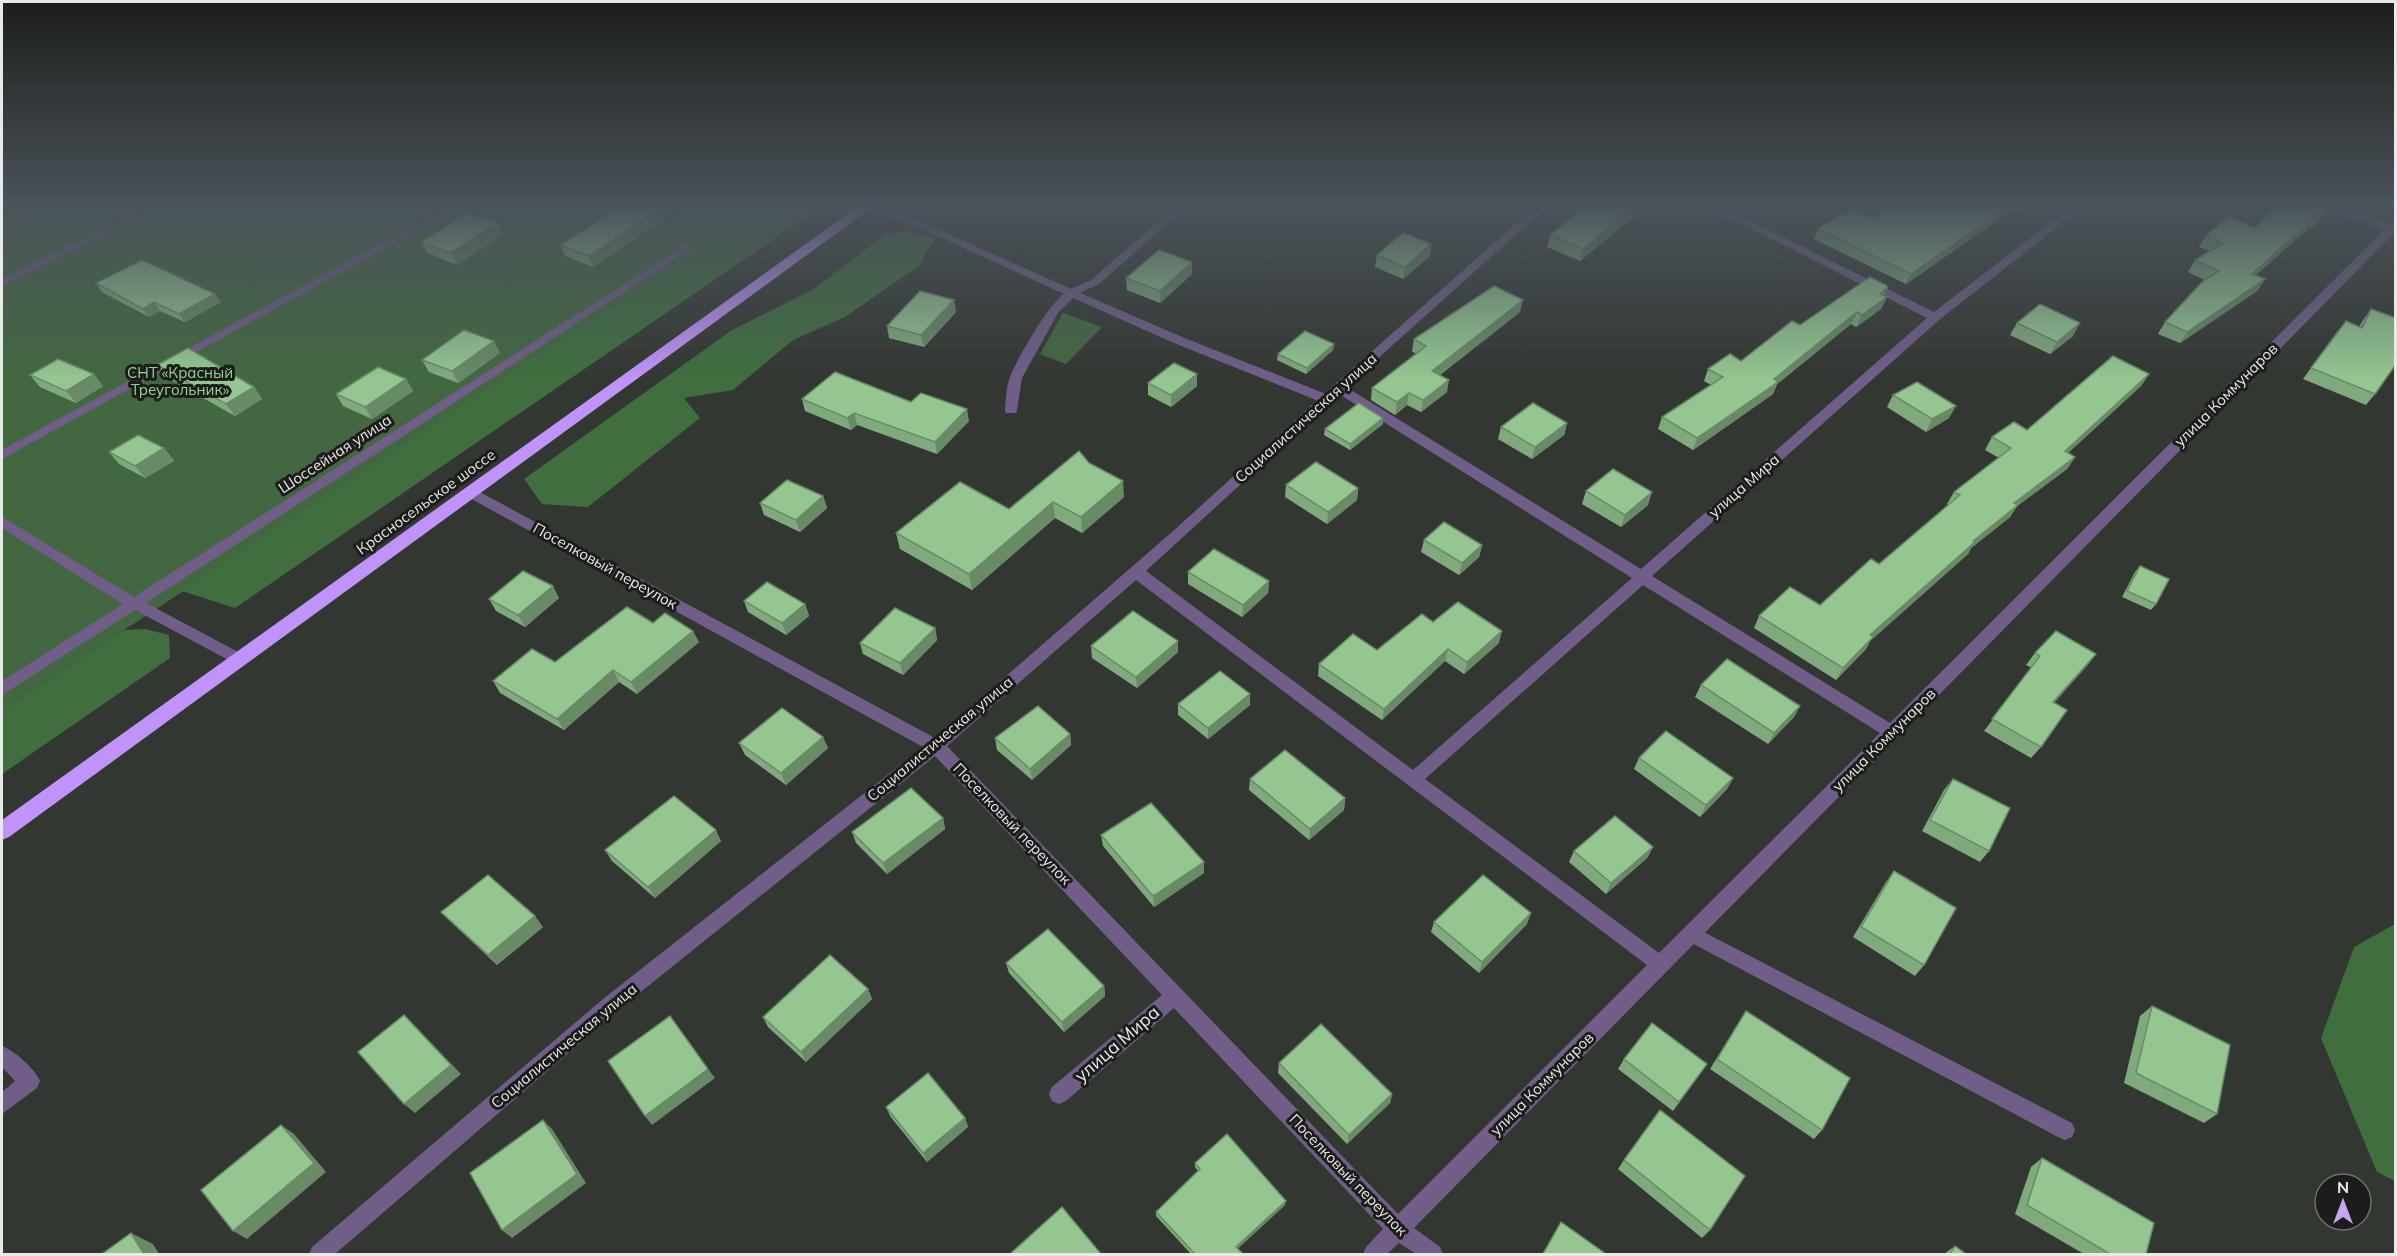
<svg xmlns="http://www.w3.org/2000/svg" width="2397" height="1256" font-family="Mulish,sans-serif">
  <style>
    .green { fill: #436841 }
    .forest { fill: #406e3e }
    .lines { fill: none; stroke-linecap: round; stroke-linejoin: round }
    .lane { fill: #705e88; fill-rule: evenodd }
    .street { fill: #705e88; fill-rule: evenodd }
    .highway { fill: #c093fa; fill-rule: evenodd }
    .wall { fill: #80aa7e }
    .shaded-wall { fill: #688b66 }
    .building { fill: #95c692; stroke: #688b66; stroke-width: 1.5 }
    .labels { text-anchor: middle; stroke-width: 6; stroke-linejoin: round; paint-order: stroke }
    .park-label { font-size: 15px; fill: #92d68f; stroke: #1c1d1b }
    .street-label { font-size: 15px; fill: #e8eae7; stroke: #1c1d1b }
    .near-street-label { font-size: 18px; fill: #e8eae7; stroke: #1c1d1b }
  </style>
  <rect width="100%" height="100%" fill="#333732"/>
  <g class="green">
    <polygon points="2,203 775,203 2,710"/>
    <polygon points="1063,313 1102,327 1066,364 1040,354"/>
  </g>
  <g class="forest">
    <polygon points="768,203 827,203 235,608 182,591"/>
    <polygon points="906,231 935,238 919,266 845,317 793,340 733,390 684,398 700,418 588,507 542,504 524,479 732,330 814,289 886,234"/>
    <polygon points="145,629 169,635 170,658 2,774 2,710 124,630"/>
    <polygon points="2395,924 2395,1181 2377,1172 2321,1038 2354,947"/>
  </g>
  <g class="lines">
    <g class="lane">
      <path d="M 1071,289 L 1182,337 L 1331,396 L 1332,399 L 1326,403 L 1321,402 L 1174,343 L 1073,298 L 1058,313 L 1022,378 L 1017,410 L 1016,413 L 1006,413 L 1005,410 C 1006,400 1006,387 1010,377 C 1017,359 1053,295 1071,289 Z"/>
      <polygon points="1692,926 2072,1123 2075,1130 2072,1137 2065,1140 2058,1137 1686,940 1683,934 1686,928"/>
      <path d="M 2,1046 C 15,1051 34,1068 40,1081 L 37,1088 L 2,1114 L 2,1092 L 15,1081 L 2,1067 Z"/>
    </g>
    <g class="street">
      <polygon points="154,203 168,203 2,286 2,279"/>
      <polygon points="454,203 468,203 2,459 2,450"/>
      <polygon points="880,203 1071,289 1091,280 1179,203 1191,203 1099,284 1071,297 867,204"/>
      <path d="M 1539,203 L 1551,203 L 1346,387 L 1641,569 L 1927,318 L 1701,203 L 1715,203 L 1934,312 L 2076,203 L 2088,203 L 1939,320 L 1652,576 L 1890,723 L 2384,230 L 2319,203 L 2335,203 L 2389,224 L 2396,221 L 2396,231 L 1414,1228 L 1440,1247 L 1443,1254 L 1416,1254 L 1399,1243 L 1387,1254 L 1363,1254 L 1366,1247 L 1383,1229 L 1174,1008 L 1066,1101 L 1059,1104 L 1052,1101 L 1049,1094 L 1052,1087 L 1162,995 L 935,756 L 617,1011 L 335,1254 L 309,1254 L 312,1247 L 603,999 L 923,747 L 466,496 L 464,493 L 466,490 L 476,490 L 935,738 L 1172,532 L 1334,385 ZM 1339,394 L 1632,578 L 1413,770 L 1146,571 ZM 1136,580 L 1647,965 L 1398,1214 L 947,746 ZM 1643,585 L 1880,733 L 1659,953 L 1425,779 Z"/>
      <polygon points="687,244 691,245 691,249 146,603 244,655 247,659 244,663 234,663 135,610 2,695 2,681 123,604 2,528 2,517 134,597"/>
    </g>
    <polygon class="highway" points="863,203 878,203 9,837 2,840 2,820"/>
  </g>
  <g class="wall">
    <polygon points="626,203 593,267 565,256 560,245"/>
    <polygon points="1590,203 1641,203 1638,213 1580,261 1547,247 1550,235"/>
    <polygon points="1946,203 2032,203 2020,212 2014,209 1906,284 1814,239 1818,229 1874,218 1933,212"/>
    <polygon points="2278,203 2334,203 2329,210 2312,228 2309,228 2256,275 2265,279 2257,291 2180,343 2158,334 2165,322 2205,280 2188,272 2195,260 2210,251 2199,247 2206,235 2255,228"/>
    <polygon points="503,235 457,265 427,253 421,242"/>
    <polygon points="1431,244 1430,256 1403,279 1375,267 1377,255"/>
    <polygon points="1192,262 1192,274 1160,303 1127,290 1126,278"/>
    <polygon points="96,283 221,302 185,322 160,311 149,317 102,292"/>
    <polygon points="1888,287 1884,296 1887,297 1881,309 1856,327 1851,324 1777,384 1773,394 1693,450 1658,429 1662,417 1711,385 1704,381 1708,369 1741,361 1800,325"/>
    <polygon points="954,300 956,312 924,347 889,338 887,326"/>
    <polygon points="2371,309 2375,394 2366,405 2303,379 2337,332 2359,327 2363,320"/>
    <polygon points="1520,312 1440,375 1447,392 1421,412 1407,405 1395,415 1371,400 1372,388 1416,354 1412,351 1414,339"/>
    <polygon points="2017,323 2073,336 2050,354 2010,335"/>
    <polygon points="1334,344 1333,350 1306,374 1277,360 1278,354"/>
    <polygon points="500,353 458,383 429,372 422,360"/>
    <polygon points="157,365 254,387 262,399 235,416 166,377"/>
    <polygon points="2149,374 2141,386 2068,453 2075,457 2067,469 2017,506 2010,517 1971,548 1968,554 1870,641 1866,649 1836,680 1754,628 1759,616 1820,605 1879,564 1948,505 1947,504 1954,492 1999,458 1985,450 1992,437 2027,430"/>
    <polygon points="30,375 103,386 76,403 40,387"/>
    <polygon points="406,379 413,391 372,419 343,406 336,394"/>
    <polygon points="1148,383 1197,386 1171,407 1148,395"/>
    <polygon points="1893,395 1949,418 1926,432 1887,407"/>
    <polygon points="802,399 911,402 969,421 937,454 857,425 851,430 805,411"/>
    <polygon points="1383,418 1383,424 1350,450 1324,435 1325,429"/>
    <polygon points="1567,423 1564,435 1532,459 1498,439 1501,427"/>
    <polygon points="164,448 174,461 145,478 119,464 109,452"/>
    <polygon points="1089,463 1124,497 1082,533 1055,518 972,590 900,549 896,533 1009,509"/>
    <polygon points="1286,485 1358,488 1357,500 1327,524 1285,497"/>
    <polygon points="1586,491 1648,505 1621,527 1582,504"/>
    <polygon points="823,496 827,508 800,532 764,515 760,503"/>
    <polygon points="1424,540 1482,545 1479,557 1459,575 1421,552"/>
    <polygon points="2140,566 2156,604 2151,610 2122,597 2135,572"/>
    <polygon points="1188,572 1269,581 1268,593 1242,617 1188,584"/>
    <polygon points="559,598 525,627 496,611 489,599"/>
    <polygon points="744,601 805,604 809,616 786,635 748,612"/>
    <polygon points="1433,622 1499,643 1464,674 1445,661 1382,720 1318,676 1319,664 1377,650"/>
    <polygon points="653,623 699,642 637,694 619,682 564,730 500,693 493,681 555,662"/>
    <polygon points="935,628 937,640 903,675 863,654 860,643"/>
    <polygon points="1091,646 1178,652 1137,688 1092,658"/>
    <polygon points="2035,653 2096,654 2054,703 2041,747 2031,758 1984,731 2032,668 2026,665"/>
    <polygon points="1701,685 1800,706 1794,717 1768,744 1695,697"/>
    <polygon points="1178,704 1250,705 1208,739 1178,715"/>
    <polygon points="1070,734 1071,745 1032,780 997,750 995,738"/>
    <polygon points="739,743 828,748 786,785 745,755"/>
    <polygon points="1639,758 1733,778 1727,789 1700,817 1634,769"/>
    <polygon points="1250,779 1345,798 1344,810 1309,840 1249,790"/>
    <polygon points="1953,779 1989,851 1980,862 1922,831 1944,790"/>
    <polygon points="943,818 945,829 887,874 856,843 852,832"/>
    <polygon points="1101,835 1204,873 1154,907 1103,846"/>
    <polygon points="721,841 655,898 612,861 605,850"/>
    <polygon points="1653,847 1647,858 1606,894 1569,862 1574,851"/>
    <polygon points="1894,871 1924,965 1915,976 1853,937 1886,882"/>
    <polygon points="441,912 543,927 497,965 451,922"/>
    <polygon points="1434,922 1527,924 1479,973 1431,932"/>
    <polygon points="1006,963 1104,986 1105,996 1064,1032 1009,973"/>
    <polygon points="868,989 872,999 806,1062 768,1027 763,1017"/>
    <polygon points="2152,1006 2217,1114 2204,1123 2124,1083 2140,1016"/>
    <polygon points="1746,1011 1822,1130 1814,1139 1710,1069"/>
    <polygon points="1624,1059 1707,1064 1673,1111 1618,1069"/>
    <polygon points="1279,1063 1392,1094 1390,1103 1347,1144 1278,1073"/>
    <polygon points="886,1107 965,1118 968,1127 927,1162 890,1116"/>
    <polygon points="2042,1158 2146,1254 2084,1254 2015,1214 2031,1167"/>
    <polygon points="1624,1160 1710,1230 1702,1238 1618,1169"/>
    <polygon points="1195,1163 1285,1205 1237,1249 1243,1254 1191,1254 1156,1216 1156,1212 1198,1171 1195,1167"/>
    <polygon points="1955,1246 1966,1254 1943,1254 1944,1254"/>
  </g>
  <g class="shaded-wall">
    <polygon points="670,203 689,203 593,267 589,256"/>
    <polygon points="1638,203 1641,203 1638,213 1580,261 1583,249"/>
    <polygon points="2014,203 2017,203 2014,209 1906,284 1911,274"/>
    <polygon points="2025,203 2032,203 2020,212"/>
    <polygon points="2333,203 2334,203 2329,210 2312,228 2320,217"/>
    <polygon points="2317,216 2309,228 2244,285 2252,274"/>
    <polygon points="498,223 503,235 457,265 451,253"/>
    <polygon points="1431,244 1430,256 1403,279 1405,267"/>
    <polygon points="1192,262 1192,274 1160,303 1160,291"/>
    <polygon points="2265,279 2257,291 2180,343 2187,332"/>
    <polygon points="1888,287 1883,299 1880,294"/>
    <polygon points="215,294 221,302 185,322 179,314"/>
    <polygon points="1887,297 1881,309 1856,327 1862,315"/>
    <polygon points="954,300 956,312 924,347 921,335"/>
    <polygon points="1523,300 1520,312 1430,383 1432,371"/>
    <polygon points="154,302 160,311 149,317 143,309"/>
    <polygon points="1857,312 1851,324 1777,384 1773,394 1693,450 1697,438"/>
    <polygon points="2080,323 2073,336 2050,354 2057,342"/>
    <polygon points="494,341 500,353 458,383 452,371"/>
    <polygon points="1334,344 1333,350 1306,374 1307,368"/>
    <polygon points="94,374 103,386 76,403 66,391"/>
    <polygon points="1197,374 1197,386 1171,407 1171,395"/>
    <polygon points="2149,374 2141,386 2057,463 2065,451"/>
    <polygon points="406,379 413,391 372,419 365,407"/>
    <polygon points="1449,380 1447,392 1421,412 1423,400"/>
    <polygon points="254,387 262,399 235,416 226,404"/>
    <polygon points="1409,393 1407,405 1395,415 1397,402"/>
    <polygon points="1956,406 1949,418 1926,432 1932,419"/>
    <polygon points="967,409 969,421 937,454 935,442"/>
    <polygon points="854,413 857,425 851,430 847,418"/>
    <polygon points="1383,418 1383,424 1350,450 1350,444"/>
    <polygon points="1567,423 1564,435 1532,459 1535,447"/>
    <polygon points="164,448 174,461 145,478 135,466"/>
    <polygon points="2075,457 2067,469 2017,506 2010,517 1971,548 1968,554 1870,641 1866,649 1836,680 1843,668 1870,635 2014,503"/>
    <polygon points="1123,481 1124,497 1082,533 1081,517"/>
    <polygon points="1358,488 1357,500 1327,524 1328,512"/>
    <polygon points="1652,492 1648,505 1621,527 1625,515"/>
    <polygon points="823,496 827,508 800,532 796,520"/>
    <polygon points="1053,502 1055,518 972,590 969,574"/>
    <polygon points="1482,545 1479,557 1459,575 1462,563"/>
    <polygon points="1269,581 1268,593 1242,617 1243,605"/>
    <polygon points="553,586 559,598 525,627 518,615"/>
    <polygon points="805,604 809,616 786,635 782,623"/>
    <polygon points="935,628 937,640 903,675 900,663"/>
    <polygon points="693,631 699,642 637,694 631,682"/>
    <polygon points="1502,631 1499,643 1464,674 1467,662"/>
    <polygon points="1178,641 1178,652 1137,688 1136,677"/>
    <polygon points="1448,649 1445,661 1382,720 1384,709"/>
    <polygon points="2096,654 2087,666 2044,714 2053,702"/>
    <polygon points="613,670 619,682 564,730 557,719"/>
    <polygon points="1250,694 1250,705 1208,739 1208,728"/>
    <polygon points="1800,706 1794,717 1768,744 1774,733"/>
    <polygon points="1070,734 1071,745 1032,780 1030,769"/>
    <polygon points="823,737 828,748 786,785 781,773"/>
    <polygon points="1733,778 1727,789 1700,817 1706,805"/>
    <polygon points="1345,798 1344,810 1309,840 1310,829"/>
    <polygon points="943,818 945,829 887,874 883,863"/>
    <polygon points="716,830 721,841 655,898 648,887"/>
    <polygon points="1653,847 1647,858 1606,894 1611,883"/>
    <polygon points="1204,862 1204,873 1154,907 1153,896"/>
    <polygon points="1531,913 1527,924 1479,973 1482,962"/>
    <polygon points="535,916 543,927 497,965 488,955"/>
    <polygon points="1104,986 1105,996 1064,1032 1062,1022"/>
    <polygon points="868,989 872,999 806,1062 801,1052"/>
    <polygon points="404,1015 461,1074 415,1113 404,1104"/>
    <polygon points="708,1069 715,1078 652,1125 645,1116"/>
    <polygon points="1392,1094 1390,1103 1347,1144 1349,1135"/>
    <polygon points="965,1118 968,1127 927,1162 923,1153"/>
    <polygon points="543,1120 552,1129 586,1183 512,1238 502,1230"/>
    <polygon points="281,1125 294,1134 326,1172 247,1239 233,1231"/>
    <polygon points="1286,1201 1285,1205 1235,1251 1236,1247"/>
    <polygon points="131,1233 153,1244 159,1254 144,1254"/>
  </g>
  <g class="building">
    <polygon points="626,203 670,203 589,256 560,245"/>
    <polygon points="1590,203 1638,203 1583,249 1550,235"/>
    <polygon points="1896,203 1914,203 1933,212 1946,203 2014,203 1911,274 1818,229 1852,208 1874,218"/>
    <polygon points="2278,203 2333,203 2320,217 2317,216 2252,274 2265,279 2187,332 2165,322 2203,281 2219,271 2195,260 2223,243 2206,235 2229,217 2255,228"/>
    <polygon points="468,212 498,223 451,253 421,242"/>
    <polygon points="1403,233 1431,244 1405,267 1377,255"/>
    <polygon points="1159,250 1192,262 1160,291 1126,278"/>
    <polygon points="142,260 215,294 179,314 154,302 143,309 96,283"/>
    <polygon points="1870,277 1886,285 1888,287 1880,294 1887,297 1862,315 1857,312 1774,379 1778,382 1697,438 1662,417 1723,377 1708,369 1730,354 1741,361 1792,321 1800,325"/>
    <polygon points="1494,286 1523,300 1432,371 1449,380 1423,400 1409,393 1397,402 1372,388 1426,346 1414,339"/>
    <polygon points="920,291 954,300 921,335 887,326"/>
    <polygon points="2040,304 2080,323 2057,342 2017,323"/>
    <polygon points="2371,309 2396,318 2396,364 2375,394 2311,368 2346,321 2362,328"/>
    <polygon points="464,330 494,341 452,371 422,360"/>
    <polygon points="1305,331 1334,344 1307,368 1278,354"/>
    <polygon points="188,348 254,387 226,404 157,365"/>
    <polygon points="2113,356 2149,374 2065,451 2075,457 2014,503 2018,505 1973,541 1975,542 1870,635 1873,637 1843,668 1759,616 1790,587 1820,605 1871,559 1879,564 1960,495 1954,492 2011,448 1992,437 2014,422 2027,430"/>
    <polygon points="58,359 94,374 66,391 30,375"/>
    <polygon points="1174,363 1197,374 1171,395 1148,383"/>
    <polygon points="378,367 406,379 365,407 336,394"/>
    <polygon points="835,372 911,402 921,393 967,409 935,442 854,413 847,418 802,399"/>
    <polygon points="1917,382 1956,406 1932,419 1893,395"/>
    <polygon points="1359,403 1383,418 1350,444 1325,429"/>
    <polygon points="1533,403 1567,423 1535,447 1501,427"/>
    <polygon points="138,435 164,448 135,466 109,452"/>
    <polygon points="1079,451 1089,463 1123,481 1081,517 1053,502 969,574 896,533 960,482 1009,509"/>
    <polygon points="1316,462 1358,488 1328,512 1286,485"/>
    <polygon points="1613,469 1652,492 1625,515 1586,491"/>
    <polygon points="787,480 823,496 796,520 760,503"/>
    <polygon points="1444,522 1482,545 1462,563 1424,540"/>
    <polygon points="1214,549 1269,581 1243,605 1188,572"/>
    <polygon points="2140,566 2169,579 2156,604 2127,591"/>
    <polygon points="523,571 553,586 518,615 489,599"/>
    <polygon points="767,582 805,604 782,623 744,601"/>
    <polygon points="1458,602 1502,631 1467,662 1448,649 1384,709 1319,664 1353,634 1377,650 1422,614 1433,622"/>
    <polygon points="627,607 653,623 665,613 693,631 631,682 613,670 557,719 493,681 532,649 555,662"/>
    <polygon points="895,608 935,628 900,663 860,643"/>
    <polygon points="1133,611 1178,641 1136,677 1091,646"/>
    <polygon points="2056,631 2096,654 2053,702 2067,710 2041,747 1992,719 2040,656 2035,653"/>
    <polygon points="1727,659 1800,706 1774,733 1701,685"/>
    <polygon points="1220,671 1250,694 1208,728 1178,704"/>
    <polygon points="1038,706 1070,734 1030,769 995,738"/>
    <polygon points="782,708 823,737 781,773 739,743"/>
    <polygon points="1666,731 1733,778 1706,805 1639,758"/>
    <polygon points="1285,750 1345,798 1310,829 1250,779"/>
    <polygon points="1953,779 2010,808 1989,851 1930,820"/>
    <polygon points="911,788 943,818 883,863 852,832"/>
    <polygon points="674,796 716,830 648,887 605,850"/>
    <polygon points="1151,803 1204,862 1153,896 1101,835"/>
    <polygon points="1615,816 1653,847 1611,883 1574,851"/>
    <polygon points="1894,871 1956,908 1924,965 1861,927"/>
    <polygon points="488,875 535,916 488,955 441,912"/>
    <polygon points="1483,875 1531,913 1482,962 1434,922"/>
    <polygon points="1048,929 1104,986 1062,1022 1006,963"/>
    <polygon points="830,955 868,989 801,1052 763,1017"/>
    <polygon points="2152,1006 2230,1045 2217,1114 2136,1073"/>
    <polygon points="1746,1011 1850,1078 1822,1130 1717,1059"/>
    <polygon points="404,1015 451,1065 404,1104 358,1052"/>
    <polygon points="670,1016 708,1069 645,1116 608,1061"/>
    <polygon points="1652,1023 1707,1064 1679,1102 1624,1059"/>
    <polygon points="1321,1024 1392,1094 1349,1135 1279,1063"/>
    <polygon points="928,1073 965,1118 923,1153 886,1107"/>
    <polygon points="1660,1110 1745,1176 1710,1230 1624,1160"/>
    <polygon points="543,1120 577,1174 502,1230 470,1173"/>
    <polygon points="281,1125 314,1163 233,1231 201,1190"/>
    <polygon points="1227,1134 1286,1201 1236,1247 1243,1254 1195,1254 1156,1212 1200,1169 1195,1163"/>
    <polygon points="2042,1158 2154,1223 2146,1254 2110,1254 2027,1205"/>
    <polygon points="1062,1207 1101,1254 1010,1254"/>
    <polygon points="1561,1222 1606,1254 1543,1254"/>
    <polygon points="131,1233 144,1254 102,1254"/>
    <polygon points="1955,1246 1966,1254 1950,1254"/>
  </g>
  <linearGradient id="sky" x2="0" y2="1"><stop stop-color="#1c1e1c"/><stop offset="0.54" stop-color="#4a535a"/><stop offset="1" stop-color="#4a535a" stop-opacity="0"/></linearGradient>
  <rect width="2397" height="379" fill="url(#sky)"/>
  <g class="labels">
    <g class="park-label">
      <text x="180" y="378">СНТ «Красный<tspan x="180" dy="17">Треугольник»</tspan></text>
    </g>
    <g class="street-label">
      <text transform="translate(2226 395) rotate(-45)" y="5">улица Коммунаров</text>
      <text transform="translate(1306 418) rotate(-42)" y="5">Социалистическая улица</text>
      <text transform="translate(335 454) rotate(-33)" y="5">Шоссейная улица</text>
      <text transform="translate(1744 486) rotate(-41)" y="5">улица Мира</text>
      <text transform="translate(426 502) rotate(-36)" y="5">Красносельское шоссе</text>
      <text transform="translate(605 566) rotate(29)" y="5">Поселковый переулок</text>
      <text transform="translate(940 739) rotate(-40)" y="5">Социалистическая улица</text>
      <text transform="translate(1884 740) rotate(-45)" y="5">улица Коммунаров</text>
      <text transform="translate(1012 824) rotate(46)" y="5">Поселковый переулок</text>
      <text transform="translate(564 1046) rotate(-40)" y="5">Социалистическая улица</text>
      <text transform="translate(1542 1084) rotate(-45)" y="5">улица Коммунаров</text>
      <text transform="translate(1348 1175) rotate(46)" y="5">Поселковый переулок</text>
    </g>
    <g class="near-street-label">
      <text transform="translate(1117 1044) rotate(-41)" y="6">улица Мира</text>
    </g>
  </g>
  <rect width="2397" height="1256" fill="none" stroke="#e8eae7" stroke-width="6"/>
  <g transform="translate(2343 1202)"><circle r="28" fill="#1c1d1b" stroke="#6e6f6d" stroke-width="1.5"/>
  <path d="M0-4.5L10 22L0 15L-10 22Z" fill="#c5a6f0"/>
  <text y="-9" font-size="16" font-weight="bold" text-anchor="middle" fill="#e8eae7">N</text>
  </g>
</svg>
